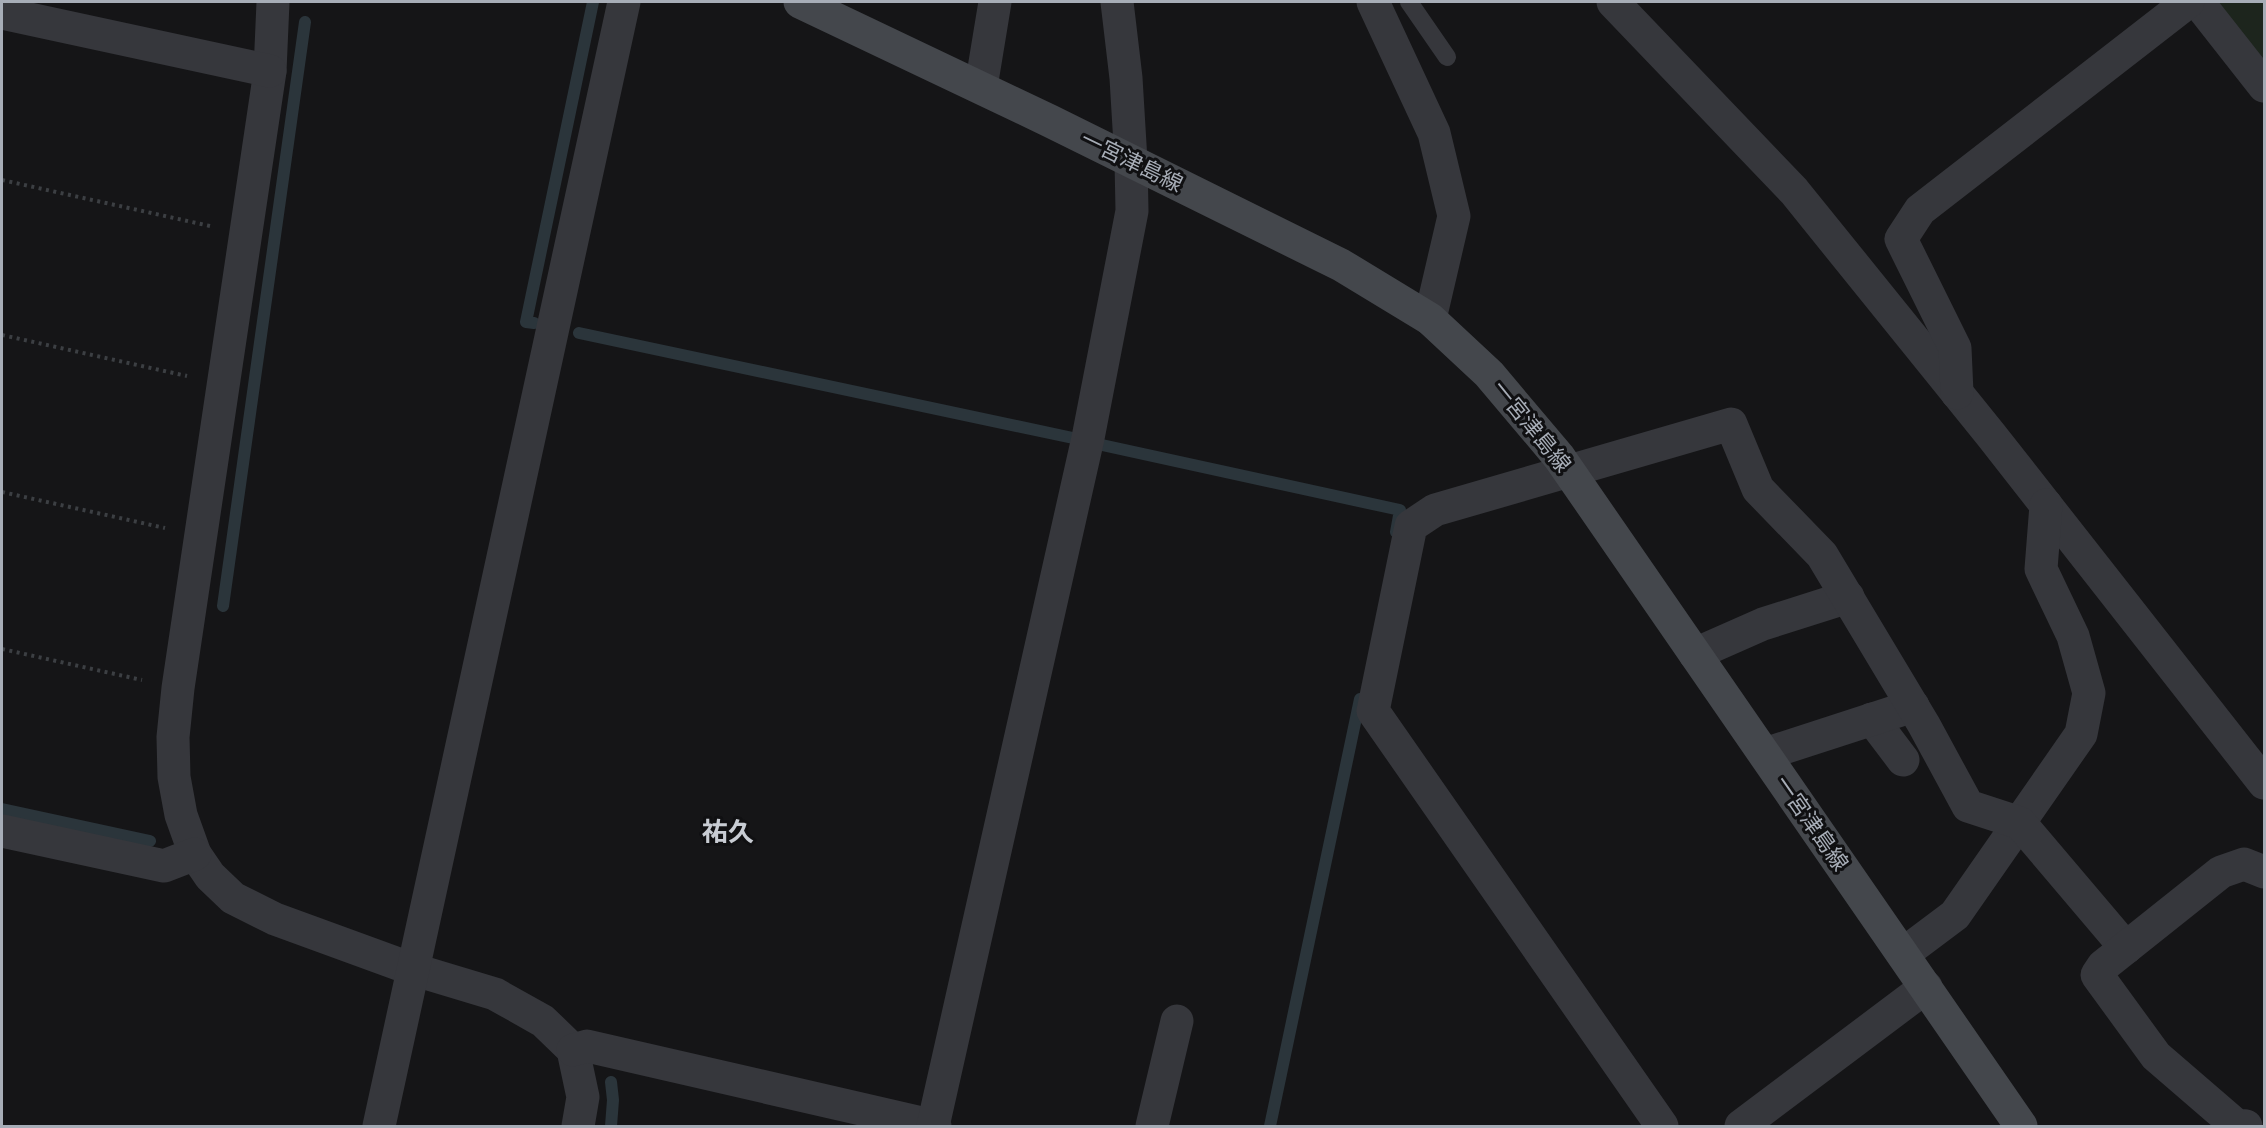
<svg xmlns="http://www.w3.org/2000/svg" width="2266" height="1128" font-family="Mulish,'Noto Sans JP',sans-serif">
  <style>
    .green { fill: #1d251d }
    .lines { fill: none; stroke-linecap: round; stroke-linejoin: round }
    .stream { stroke: #2b353b; stroke-width: 12 }
    .path { stroke: #3c3f43; stroke-width: 4; stroke-dasharray: 3 4.5; stroke-linecap: butt }
    .service { stroke: #36373c; stroke-width: 18 }
    .minor { stroke: #36373c; stroke-width: 33 }
    .secondary { stroke: #44474c; stroke-width: 33 }
    .labels { text-anchor: middle; stroke-width: 6; stroke-linejoin: round; paint-order: stroke }
    .street-label { font-size: 22px; fill: #a7adb7; stroke: #101012 }
    .quarter-label { font-size: 26px; font-weight: bold; fill: #c8ccd3; stroke: #101012 }
  </style>
  <rect width="100%" height="100%" fill="#151517"/>
  <polygon class="green" points="2213,2 2264,2 2264,68"/>
  <g class="lines">
    <g class="stream">
      <polyline points="534,323 526,322 593,2"/>
      <polyline points="579,333 1073,438"/>
      <polyline points="1102,445 1400,510 1396,532"/>
      <polyline points="223,606 305,22"/>
      <polyline points="2,809 150,841"/>
      <polyline points="611,1082 613,1100 611,1126"/>
      <polyline points="1270,1126 1360,699"/>
    </g>
    <g class="path">
      <polyline points="2,180 210,226"/>
      <polyline points="2,335 187,376"/>
      <polyline points="2,492 165,528"/>
      <polyline points="2,649 142,680"/>
    </g>
    <polyline class="service" points="1409,2 1447,57"/>
    <g class="minor">
      <polyline points="273,2 270,71 178,688 173,737 174,777 181,815 195,854 210,876 233,898 275,919 412,969 495,994 543,1021 573,1050 583,1097 578,1126"/>
      <polyline points="1373,2 1434,133 1454,216 1430,319"/>
      <polyline points="1613,2 1794,191 1991,435 2264,783"/>
      <polyline points="2198,2 2264,86"/>
      <polyline points="2,13 270,71"/>
      <polyline points="981,87 995,2"/>
      <polyline points="1957,393 1955,348 1901,239 1920,210 2188,2"/>
      <polyline points="1695,654 1763,624 1848,597"/>
      <polyline points="1872,719 1903,760"/>
      <polyline points="1765,754 1913,706"/>
      <polyline points="2,831 164,866 195,854"/>
      <polyline points="1903,954 1955,915 2081,734 2089,693 2073,636 2041,569 2046,505"/>
      <polyline points="573,1050 587,1046 935,1126"/>
      <polyline points="379,1126 624,2"/>
      <polyline points="933,1126 1088,438 1132,211 1131,161 1126,78 1117,2"/>
      <polyline points="1152,1126 1177,1021"/>
      <polyline points="1662,1126 1373,711 1411,526 1435,510 1731,424 1758,489 1822,555 1924,725 1968,806 2020,823 2126,948"/>
      <polyline points="1741,1126 1926,987"/>
      <polyline points="2246,1126 2236,1125 2156,1056 2097,975 2103,966 2221,872 2244,864 2264,872"/>
    </g>
    <polyline class="secondary" points="800,2 1050,121 1341,265 1430,319 1489,374 1559,457 2021,1126"/>
  </g>
  <g class="labels">
    <g class="street-label">
      <text transform="translate(1132 161) rotate(26)" y="8">一宮津島線</text>
      <text transform="translate(1532 426) rotate(51)" y="8">一宮津島線</text>
      <text transform="translate(1812 823) rotate(55)" y="8">一宮津島線</text>
    </g>
    <g class="quarter-label">
      <text x="728" y="841">祐久</text>
    </g>
  </g>
  <rect width="2266" height="1128" fill="none" stroke="#a7adb7" stroke-width="6"/>
</svg>
